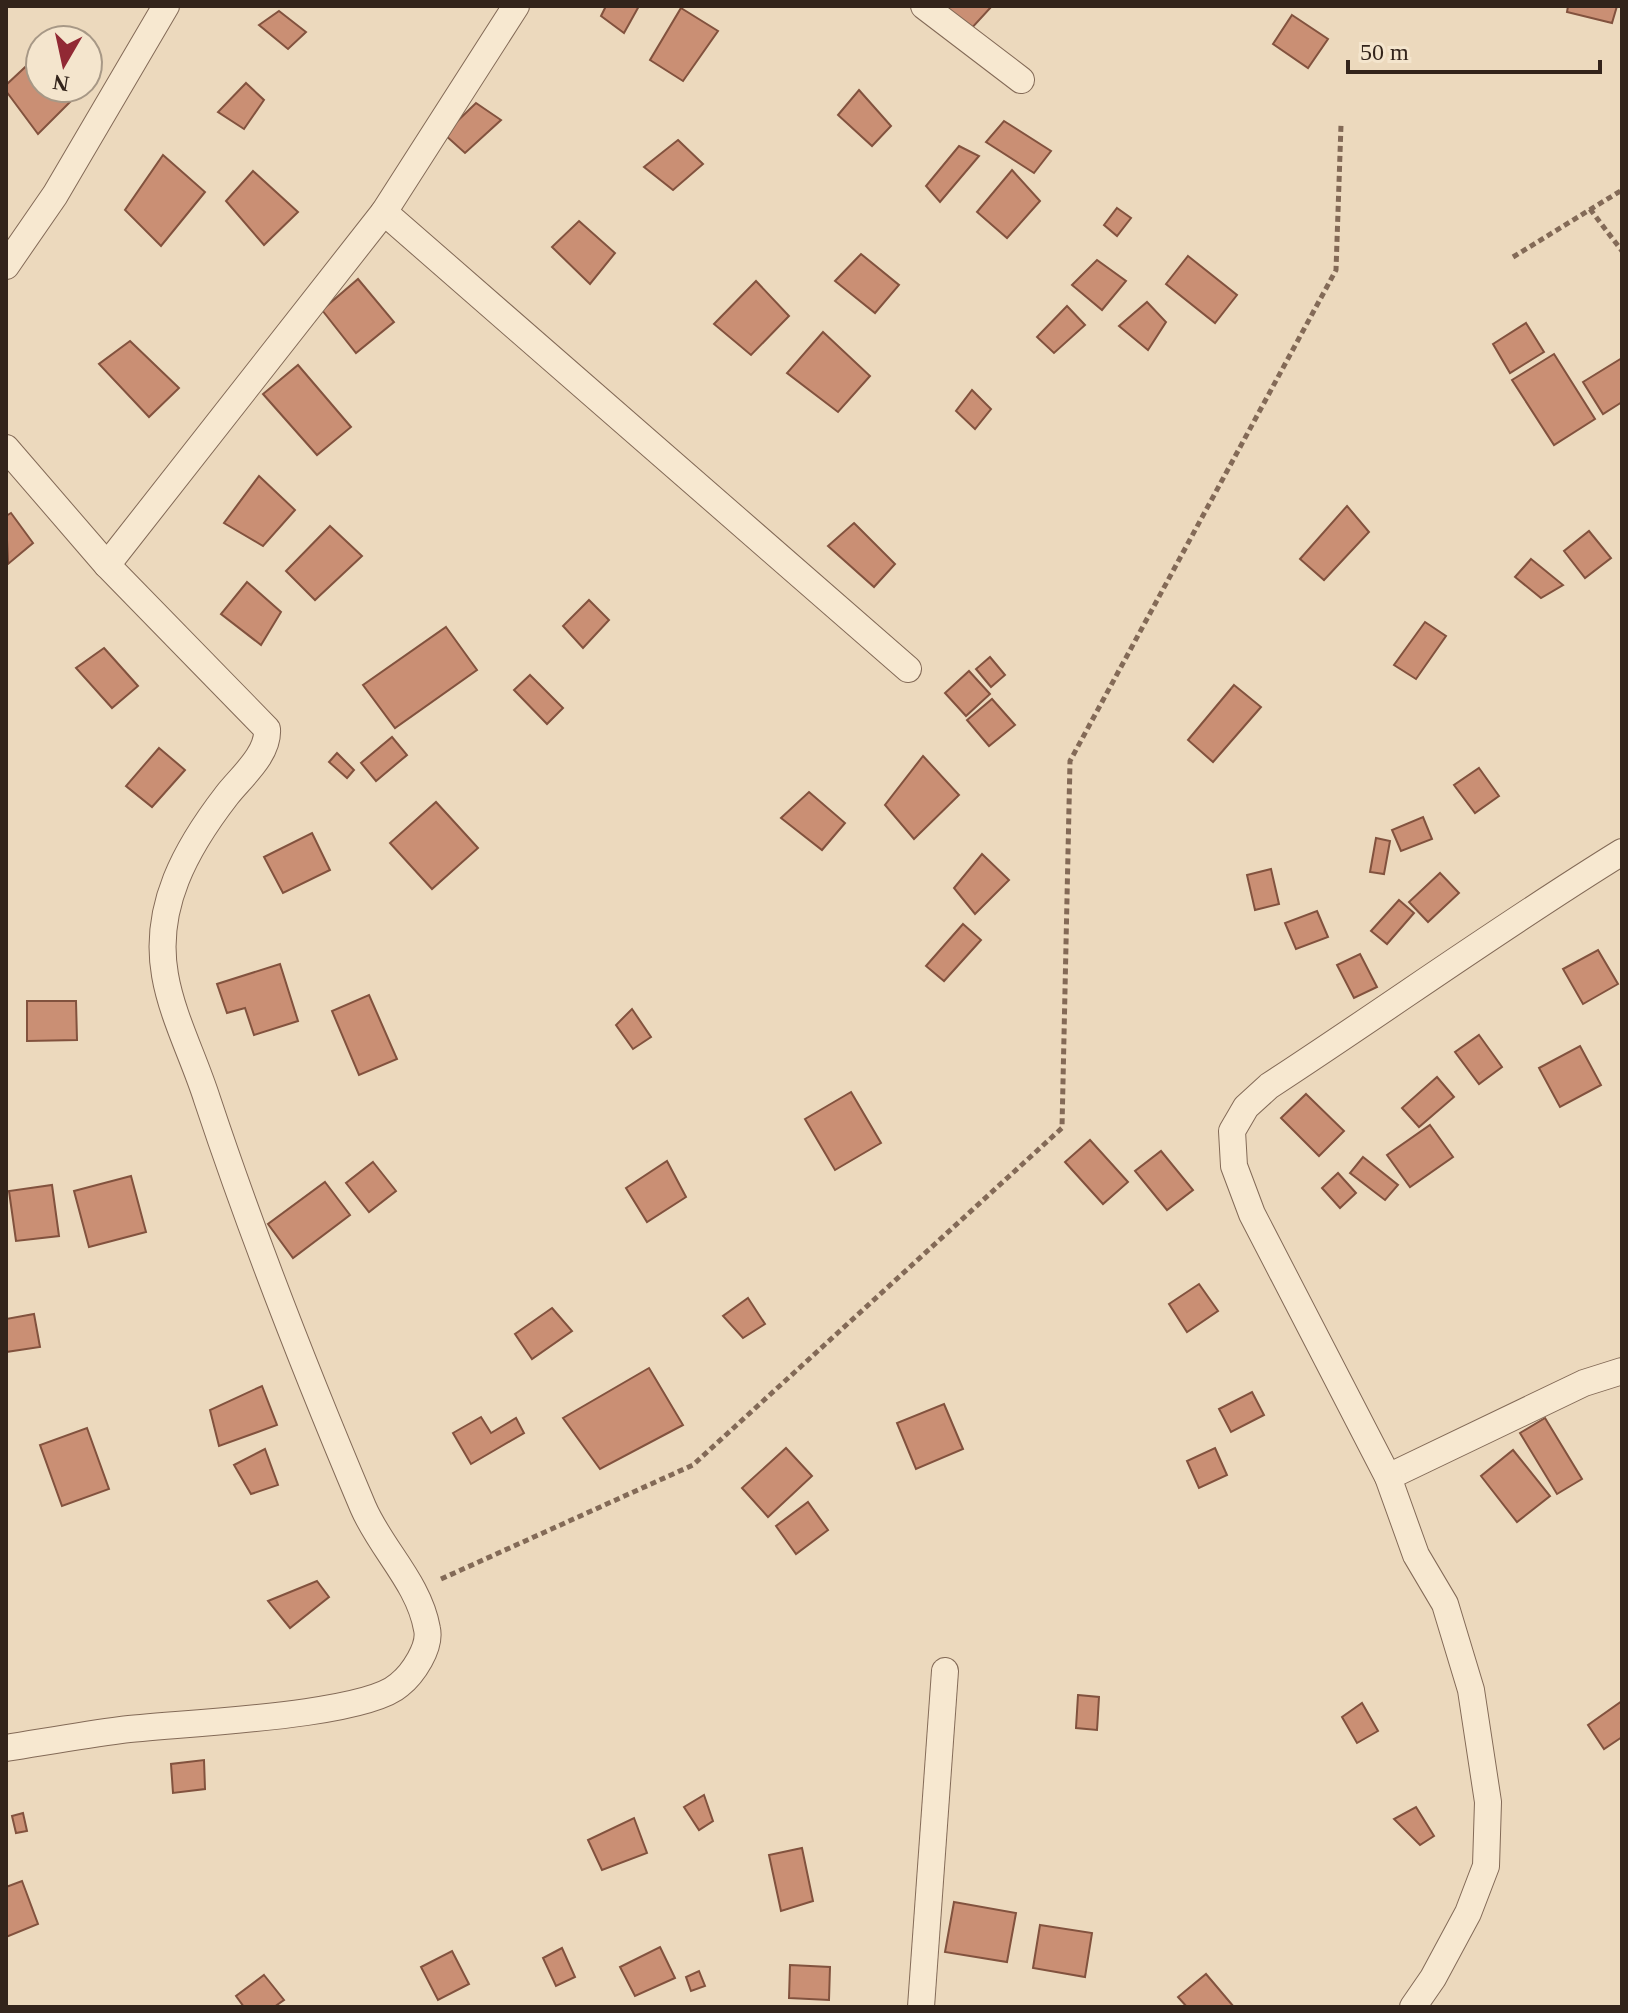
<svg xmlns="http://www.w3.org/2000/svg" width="1628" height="2013" font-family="Georgia,serif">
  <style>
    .building { fill: #ca8f74; stroke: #82523e; stroke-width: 2 }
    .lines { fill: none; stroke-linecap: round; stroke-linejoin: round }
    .minor-casing { stroke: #836a57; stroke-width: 28 }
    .path { stroke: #836a57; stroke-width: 5; stroke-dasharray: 6 4; stroke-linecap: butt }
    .minor { stroke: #f7e8d0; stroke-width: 26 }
  </style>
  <rect width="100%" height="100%" fill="#ecd9bd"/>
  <g class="building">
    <polygon points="606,6 639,6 624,33 601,16"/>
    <polygon points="938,6 992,6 970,30"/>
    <polygon points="1568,6 1617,6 1612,23 1567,12"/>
    <polygon points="681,8 718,31 683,81 650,60"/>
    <polygon points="279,11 306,32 288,49 259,25"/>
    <polygon points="1292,15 1328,39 1308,68 1273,44"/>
    <polygon points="36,57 40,61 40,88 64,88 74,98 38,134 6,91 6,85"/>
    <polygon points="246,83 264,100 244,129 218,112"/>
    <polygon points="859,90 891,126 872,146 838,115"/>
    <polygon points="476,103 501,120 465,153 444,134"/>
    <polygon points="1004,121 1051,151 1034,173 986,142"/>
    <polygon points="678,140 703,164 673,190 644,167"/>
    <polygon points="959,146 979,156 940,202 926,186"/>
    <polygon points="163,155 205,192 161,246 125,210"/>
    <polygon points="1012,170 1040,201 1007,238 977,212"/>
    <polygon points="253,171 298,212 264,245 226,201"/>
    <polygon points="1117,208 1131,218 1117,236 1104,225"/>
    <polygon points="579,221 615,253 590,284 552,247"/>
    <polygon points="861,254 899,285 875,313 835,281"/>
    <polygon points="1188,256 1237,295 1215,323 1166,284"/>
    <polygon points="1097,260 1126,281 1102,310 1072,285"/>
    <polygon points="358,279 394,322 356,353 322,310"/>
    <polygon points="756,281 789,316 751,355 714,324"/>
    <polygon points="1147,302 1166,322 1148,350 1119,326"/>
    <polygon points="1067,306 1085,325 1054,353 1037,337"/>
    <polygon points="1526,323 1544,352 1510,373 1493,344"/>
    <polygon points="823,332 870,376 838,412 787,373"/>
    <polygon points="130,341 179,388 149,417 99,364"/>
    <polygon points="1554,354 1595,419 1554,445 1512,380"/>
    <polygon points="1622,358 1622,402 1603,414 1583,382"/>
    <polygon points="298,365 351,427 317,455 263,394"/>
    <polygon points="972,390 991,409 975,429 956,411"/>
    <polygon points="259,476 295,510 263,546 224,523"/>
    <polygon points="1347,506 1369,532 1324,580 1300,559"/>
    <polygon points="11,513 33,543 8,564 6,516"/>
    <polygon points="854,523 895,564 874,587 828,546"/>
    <polygon points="330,526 362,556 315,600 286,571"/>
    <polygon points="1589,531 1611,558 1585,578 1564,551"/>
    <polygon points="1531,559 1563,585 1541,598 1515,577"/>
    <polygon points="247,582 281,612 261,645 221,614"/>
    <polygon points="589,600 609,620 583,648 563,626"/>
    <polygon points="1425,622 1446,636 1416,679 1394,665"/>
    <polygon points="446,627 477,670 395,728 363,685"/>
    <polygon points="104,648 138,686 112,708 76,668"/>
    <polygon points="990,657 1005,675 991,687 976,669"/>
    <polygon points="969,671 990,694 966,716 945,693"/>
    <polygon points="530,675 563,708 547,724 514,690"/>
    <polygon points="1234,685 1261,707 1213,762 1188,740"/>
    <polygon points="992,699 1015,725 989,746 967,720"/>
    <polygon points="392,737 407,755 376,781 361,763"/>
    <polygon points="159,748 185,770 152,807 126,786"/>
    <polygon points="337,753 354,770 347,778 329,762"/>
    <polygon points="923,756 959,795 914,839 885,805"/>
    <polygon points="1479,768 1499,796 1475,813 1454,785"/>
    <polygon points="809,792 845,823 822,850 781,818"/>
    <polygon points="436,802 478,848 432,889 390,843"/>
    <polygon points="1423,817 1432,839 1401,851 1392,830"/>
    <polygon points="312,833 330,870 283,893 264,857"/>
    <polygon points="1376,838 1390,841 1384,874 1370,872"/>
    <polygon points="982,854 1009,880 975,914 954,888"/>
    <polygon points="1271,869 1279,904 1255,910 1247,875"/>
    <polygon points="1440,873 1459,893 1428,922 1409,902"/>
    <polygon points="1399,900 1414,913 1387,944 1371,931"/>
    <polygon points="1317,911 1328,937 1296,949 1285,923"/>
    <polygon points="963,924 981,940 944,981 926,966"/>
    <polygon points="1598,950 1618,984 1583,1004 1563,969"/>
    <polygon points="1360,954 1377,987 1354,998 1337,965"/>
    <polygon points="280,964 298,1021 254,1035 245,1008 227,1013 217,984"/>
    <polygon points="369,995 397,1059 359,1075 332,1011"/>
    <polygon points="27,1001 76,1001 77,1040 27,1041"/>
    <polygon points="632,1009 651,1037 633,1049 616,1025"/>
    <polygon points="1479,1035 1502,1067 1479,1084 1455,1052"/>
    <polygon points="1580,1046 1601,1085 1560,1107 1539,1068"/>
    <polygon points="1437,1077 1454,1097 1419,1127 1402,1108"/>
    <polygon points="851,1092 881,1143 835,1170 805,1119"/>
    <polygon points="1306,1094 1344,1131 1319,1156 1281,1118"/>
    <polygon points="1430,1125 1453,1157 1410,1187 1387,1155"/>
    <polygon points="1090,1140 1128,1182 1103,1204 1065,1162"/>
    <polygon points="1161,1151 1193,1190 1167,1210 1135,1171"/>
    <polygon points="1363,1157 1398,1185 1385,1200 1350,1173"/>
    <polygon points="667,1161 686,1197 647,1222 626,1188"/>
    <polygon points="373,1162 396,1191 369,1212 346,1183"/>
    <polygon points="1338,1173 1356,1193 1340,1208 1322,1188"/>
    <polygon points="131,1176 146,1232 89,1247 74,1191"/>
    <polygon points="325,1182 350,1215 293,1258 268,1224"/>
    <polygon points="52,1185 59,1236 16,1241 9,1191"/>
    <polygon points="1199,1284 1218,1311 1187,1332 1169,1304"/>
    <polygon points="748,1298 765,1324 743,1338 723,1316"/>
    <polygon points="552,1308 572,1331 532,1359 515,1334"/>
    <polygon points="34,1314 40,1347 6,1352 6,1319"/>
    <polygon points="649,1368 683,1425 600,1469 563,1418"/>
    <polygon points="262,1386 277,1425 219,1446 210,1410"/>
    <polygon points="1252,1392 1264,1415 1231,1432 1219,1409"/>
    <polygon points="944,1404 963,1449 916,1469 897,1423"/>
    <polygon points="481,1417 491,1433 516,1418 524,1433 471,1464 453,1433"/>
    <polygon points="1545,1418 1582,1479 1557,1494 1520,1433"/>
    <polygon points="87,1428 109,1489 62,1506 40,1445"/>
    <polygon points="786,1448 812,1476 768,1517 742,1488"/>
    <polygon points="1215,1448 1227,1475 1199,1488 1187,1461"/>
    <polygon points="265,1449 278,1485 251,1494 234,1465"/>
    <polygon points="1513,1450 1550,1496 1517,1522 1481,1476"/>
    <polygon points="808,1502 828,1530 796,1554 776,1526"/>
    <polygon points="317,1581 329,1597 290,1628 268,1601"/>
    <polygon points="1078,1695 1099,1697 1097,1730 1076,1728"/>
    <polygon points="1622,1701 1622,1737 1604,1749 1588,1725"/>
    <polygon points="1362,1703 1378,1731 1357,1743 1342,1717"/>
    <polygon points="204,1760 205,1789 173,1793 171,1764"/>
    <polygon points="704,1795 713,1821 699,1830 684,1807"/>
    <polygon points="1416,1807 1434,1836 1420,1845 1394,1819"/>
    <polygon points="23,1813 27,1831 16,1833 12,1816"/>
    <polygon points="634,1818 647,1853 602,1870 588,1840"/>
    <polygon points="802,1848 813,1901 781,1911 769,1855"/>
    <polygon points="22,1881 38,1924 6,1937 6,1887"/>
    <polygon points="954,1902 1016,1913 1007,1962 945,1952"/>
    <polygon points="1040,1925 1092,1933 1085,1977 1033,1968"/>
    <polygon points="660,1947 675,1978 635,1996 620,1967"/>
    <polygon points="562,1948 575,1977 556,1986 543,1958"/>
    <polygon points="452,1951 469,1984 438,2000 421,1967"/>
    <polygon points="790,1965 830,1967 829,2000 789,1998"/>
    <polygon points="699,1971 705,1986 691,1991 686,1977"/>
    <polygon points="1206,1974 1234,2007 1187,2007 1178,1997"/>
    <polygon points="264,1975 284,2000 274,2007 244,2007 236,1996"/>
  </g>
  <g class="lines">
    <g class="minor-casing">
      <g id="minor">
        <polyline points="924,6 1021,80"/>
        <polyline points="384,212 908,669"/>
        <polyline points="6,266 55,195 166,6"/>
        <path d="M 6,448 L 107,565 L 267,729 C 269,754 241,777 227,795 C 186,848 153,907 165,975 C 172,1016 194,1058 207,1099 C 253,1237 306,1372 363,1507 C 381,1549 419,1583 427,1629 C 431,1647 413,1674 399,1685 C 363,1717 178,1723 121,1730 C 83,1735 44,1742 6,1748"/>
        <polyline points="107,565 384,212 516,6"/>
        <polyline points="1388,1477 1584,1383 1622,1371"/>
        <polyline points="921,2007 945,1671"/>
        <path d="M 1413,2007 L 1433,1978 L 1468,1913 L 1486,1866 L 1488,1802 L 1471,1690 L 1445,1604 L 1416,1555 L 1388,1477 L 1252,1214 L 1234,1166 L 1232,1131 L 1246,1107 L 1269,1086 C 1387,1009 1502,926 1622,852"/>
      </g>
    </g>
    <g class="path">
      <polyline points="1590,209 1622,251"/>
      <polyline points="1513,257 1622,190"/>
      <polyline points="441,1579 693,1465 1062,1128 1070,761 1336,270 1341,125"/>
    </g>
    <use href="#minor" class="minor"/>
  </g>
  <rect width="1628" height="2013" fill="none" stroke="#33241b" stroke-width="16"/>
  <g transform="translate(64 64) rotate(189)"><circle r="38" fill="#f4e5cd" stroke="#a79886" stroke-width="2"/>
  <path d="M0-6L14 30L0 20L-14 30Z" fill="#912934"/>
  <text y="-12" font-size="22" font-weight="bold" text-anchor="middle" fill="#33241b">N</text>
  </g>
  <path d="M1348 60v12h252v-12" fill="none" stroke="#33241b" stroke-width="4"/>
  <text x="1360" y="60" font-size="24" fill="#33241b" stroke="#f4e5cd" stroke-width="6" paint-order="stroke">50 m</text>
</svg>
